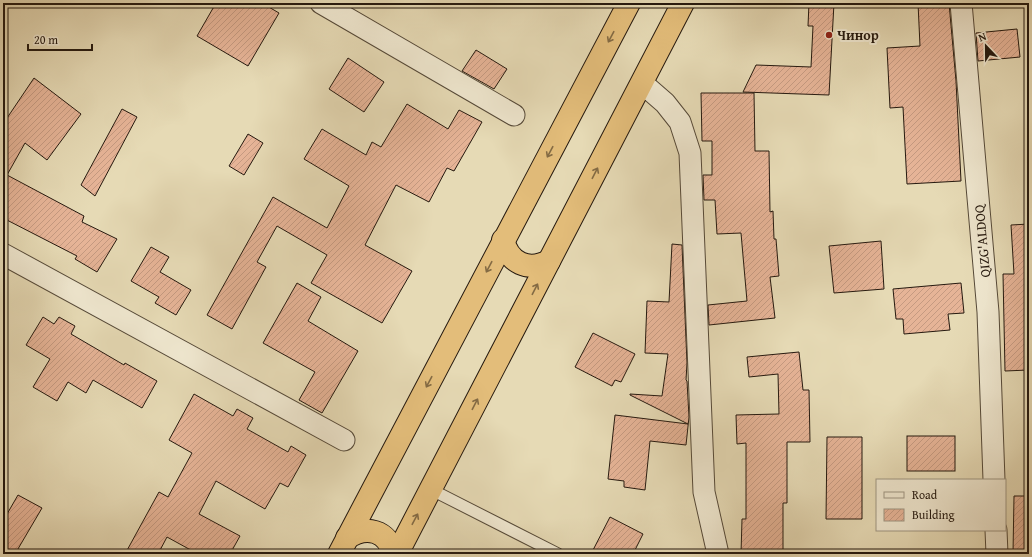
<svg xmlns="http://www.w3.org/2000/svg" width="1032" height="557" font-family="'Gentium Book Plus',serif">
  <style>
    .building { fill: url(#building-hatch); stroke: #25190f }
    .lines { fill: none; stroke-linecap: round; stroke-linejoin: round }
    .lane-casing { stroke: #554938; stroke-width: 13 }
    .street-casing { stroke: #554938; stroke-width: 23 }
    .highway-casing { stroke: #25190f; stroke-width: 24 }
    .lane { stroke: #efe7cf; stroke-width: 11 }
    .street { stroke: #efe7cf; stroke-width: 21 }
    .highway { stroke: #e3bd7a; stroke-width: 22 }
    .oneway { stroke: #846b44 }
    .poi-dot { fill: #8f2418; stroke: #efe7cf; stroke-width: 1.5 }
    .labels { text-anchor: middle; stroke-width: 4; stroke-linejoin: round; paint-order: stroke }
    .poi-label { font-size: 14px; font-weight: bold; fill: #25190f; stroke: #efe7cf; text-anchor: start }
    .street-label { font-size: 14px; fill: #25190f; stroke: #efe7cf }
  </style>
  <defs>
    <pattern id="building-hatch" width="6" height="6" patternUnits="userSpaceOnUse"><rect width="6" height="6" fill="#e6b497"/><path d="M-1 1l2-2M0 6l6-6M5 7l2-2" fill="none" stroke="#c59a81"/></pattern>
  </defs>
  <rect width="100%" height="100%" fill="#e6dab5"/>
  <filter id="stains"><feTurbulence type="fractalNoise" baseFrequency=".005" numOctaves="4"/><feColorMatrix values="0 0 0 0 .2 0 0 0 0 .09 0 0 0 0 .02 0 0 0 .5 -.17"/></filter>
  <radialGradient id="worn" r=".72"><stop offset=".6" stop-color="#630" stop-opacity="0"/><stop offset="1" stop-color="#630" stop-opacity=".3"/></radialGradient>
  <g class="building">
    <polygon points="216,3 262,3 279,13 248,66 197,36"/>
    <polygon points="809,3 834,3 829,95 743,92 756,65 811,67 813,26 808,26"/>
    <polygon points="918,3 949,3 956,81 961,181 907,184 903,107 890,108 887,48 920,46"/>
    <polygon points="1017,29 1020,57 978,61 976,33"/>
    <polygon points="476,50 507,69 494,89 462,71"/>
    <polygon points="348,58 384,82 364,112 329,89"/>
    <polygon points="34,78 81,114 47,160 25,143 7,175 84,216 82,222 117,239 97,272 75,259 77,256 3,218 3,124"/>
    <polygon points="701,93 754,93 755,151 769,151 770,212 773,211 774,239 776,239 779,276 770,277 775,318 709,325 708,305 747,301 741,233 717,234 715,200 704,200 703,175 712,175 712,141 702,141"/>
    <polygon points="407,104 448,129 459,110 482,122 454,171 447,168 429,202 396,185 365,245 412,271 382,323 311,283 327,255 277,226 257,262 266,267 232,329 207,315 273,197 327,228 349,186 304,159 322,129 366,155 372,142 381,147"/>
    <polygon points="122,109 137,117 95,196 81,185"/>
    <polygon points="248,134 263,143 244,175 229,166"/>
    <polygon points="1029,224 1029,370 1005,371 1003,274 1014,274 1011,225"/>
    <polygon points="881,241 884,289 834,293 829,246"/>
    <polygon points="672,244 682,245 687,363 686,380 687,381 689,417 686,445 650,441 645,490 624,487 624,481 608,479 615,415 688,424 630,395 630,394 662,396 668,354 645,353 647,301 669,302"/>
    <polygon points="151,247 169,257 160,272 191,290 176,315 155,303 159,297 131,281"/>
    <polygon points="297,283 321,297 308,321 358,351 322,413 299,400 315,372 263,343"/>
    <polygon points="961,283 964,313 948,314 950,330 904,334 903,319 896,319 893,289"/>
    <polygon points="43,317 54,324 59,317 75,326 71,334 124,365 125,363 157,381 142,408 93,380 86,393 68,382 57,401 33,387 50,359 26,345"/>
    <polygon points="593,333 635,354 621,382 615,380 612,386 575,367"/>
    <polygon points="799,352 803,390 809,390 810,442 787,442 787,503 783,503 783,554 741,554 742,519 746,519 746,443 737,444 736,415 779,414 778,374 749,377 747,357"/>
    <polygon points="194,394 233,416 237,409 253,418 247,429 288,452 291,446 306,455 288,487 280,483 265,509 216,481 199,514 240,536 230,554 198,554 167,537 158,554 125,554 159,492 168,497 192,453 169,440"/>
    <rect x="907" y="436" width="48" height="35"/>
    <polygon points="827,437 862,437 862,519 826,519"/>
    <polygon points="18,495 42,508 15,554 3,554 3,521"/>
    <polygon points="1014,496 1029,496 1029,554 1013,554"/>
    <polygon points="610,517 643,534 633,554 591,554"/>
  </g>
  <g class="lines">
    <g class="lane-casing">
      <polyline id="lane" points="430,489 558,554"/>
    </g>
    <g class="street-casing">
      <g id="street">
        <polyline points="321,3 514,115"/>
        <polyline points="961,3 988,312 994,480"/>
        <polyline points="642,83 665,103 680,122 690,153 704,492 718,554"/>
        <polyline points="3,254 344,440"/>
        <polyline points="996,530 997,554"/>
      </g>
    </g>
    <g class="highway-casing">
      <g id="highway">
        <path d="M 503,240 C 509,263 528,272 549,261"/>
        <path d="M 347,538 C 366,525 388,530 393,554"/>
        <polyline points="339,554 629,3"/>
        <polyline points="397,554 683,3"/>
      </g>
    </g>
    <use href="#lane" class="lane"/>
    <use href="#street" class="street"/>
    <use href="#highway" class="highway"/>
  </g>
  <defs><path id="oneway-shaft" d="M-6 0H5M1.5-3L5.5 0L1.5 3" fill="none" stroke-width="1.6" stroke-linecap="round" stroke-linejoin="round"/></defs>
  <g class="oneway">
    <use href="#oneway-shaft" transform="translate(611 37) rotate(118)"/>
    <use href="#oneway-shaft" transform="translate(550 152) rotate(118)"/>
    <use href="#oneway-shaft" transform="translate(595 173) rotate(-63)"/>
    <use href="#oneway-shaft" transform="translate(489 267) rotate(118)"/>
    <use href="#oneway-shaft" transform="translate(535 289) rotate(-63)"/>
    <use href="#oneway-shaft" transform="translate(429 382) rotate(118)"/>
    <use href="#oneway-shaft" transform="translate(475 404) rotate(-63)"/>
    <use href="#oneway-shaft" transform="translate(415 519) rotate(-62)"/>
  </g>
  <circle class="poi-dot" cx="829" cy="35" r="4"/>
  <g class="labels">
    <g class="poi-label">
      <text x="837" y="40">Чинор</text>
    </g>
    <g class="street-label">
      <text transform="translate(982 241) rotate(-95)" y="5">QIZG'ALDOQ</text>
    </g>
  </g>
  <rect width="1032" height="557" fill="none" stroke="#e6dab5" stroke-width="16"/>
  <rect x="4" y="4" width="1024" height="549" fill="none" stroke="#25190f" stroke-width="2"/>
  <rect x="8" y="8" width="1016" height="541" fill="none" stroke="#25190f"/>
  <rect x="876" y="479" width="130" height="52" fill="#efe7cf" stroke="#9e9582"/>
  <rect x="884" y="492" width="20" height="6" fill="#efe7cf" stroke="#9e9582"/>
  <text x="912" y="499" font-size="12" fill="#25190f">Road</text>
  <rect x="884" y="509" width="20" height="12" fill="url(#building-hatch)" stroke="#9e9582"/>
  <text x="912" y="519" font-size="12" fill="#25190f">Building</text>
  <g transform="translate(986 46) rotate(338)" stroke="#efe7cf" stroke-width="3" paint-order="stroke">
  <path d="M0-3L7 15L0 10L-7 15Z" fill="#25190f"/>
  <text y="-6" font-size="11" font-weight="bold" text-anchor="middle" fill="#25190f">N</text>
  </g>
  <path d="M28 44v6h64v-6" fill="none" stroke="#25190f" stroke-width="2"/>
  <text x="34" y="44" font-size="12" fill="#25190f" stroke="#efe7cf" stroke-width="3" paint-order="stroke">20 m</text>
  <rect width="100%" height="100%" filter="url(#stains)"/>
  <rect width="100%" height="100%" fill="url(#worn)"/>
</svg>
